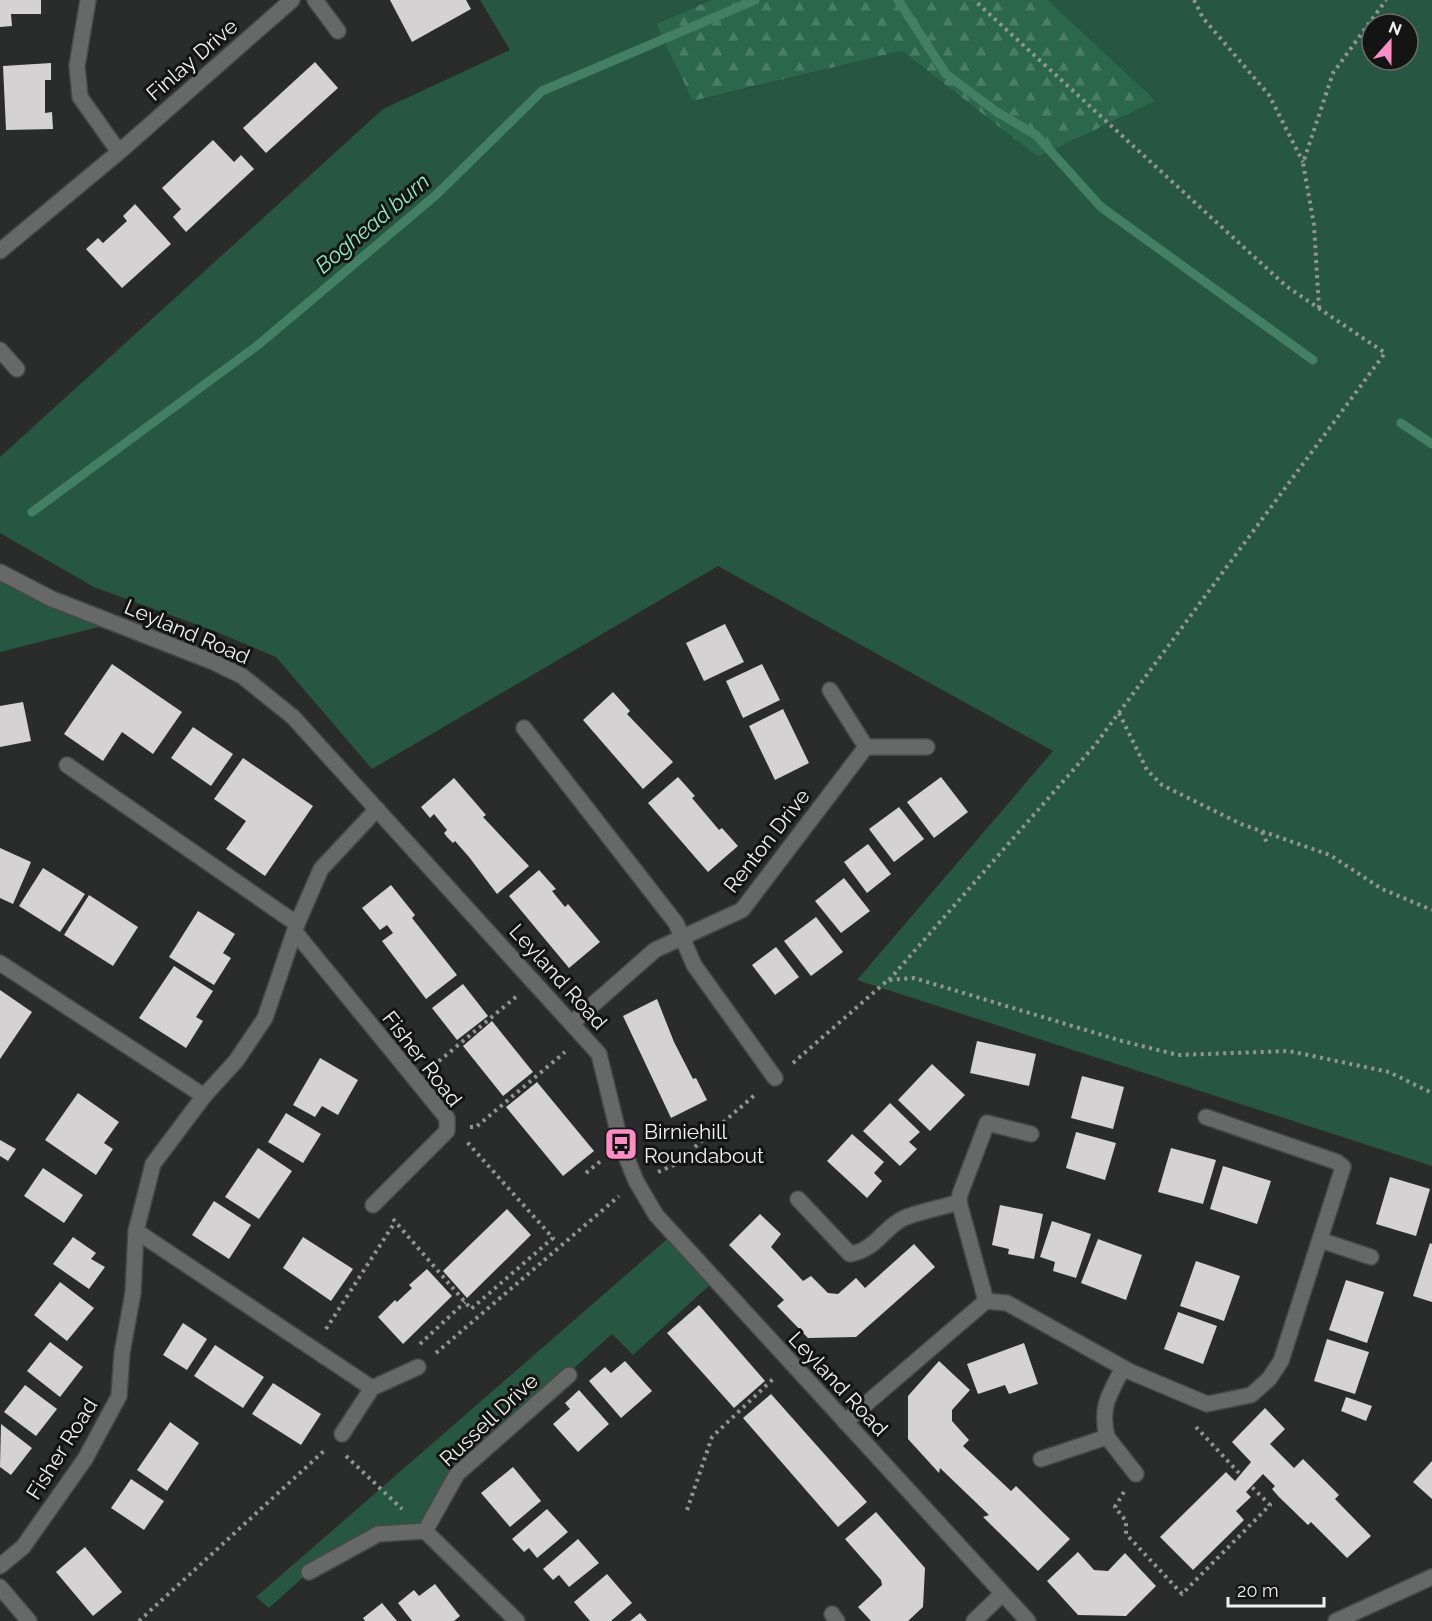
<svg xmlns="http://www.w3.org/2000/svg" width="1432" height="1621" font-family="Raleway,sans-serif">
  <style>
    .grass { fill: #275742; fill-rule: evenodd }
    .forest { fill: url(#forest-firs) }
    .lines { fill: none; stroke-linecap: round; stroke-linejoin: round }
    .stream { stroke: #437f64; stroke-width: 9 }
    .building { fill: #d5d2d3 }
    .minor-casing { stroke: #454846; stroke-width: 18 }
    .path { stroke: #939593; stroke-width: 4; stroke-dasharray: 3 4.5; stroke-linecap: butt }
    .minor { stroke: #676968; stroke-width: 15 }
    .labels { text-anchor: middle; stroke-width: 6; stroke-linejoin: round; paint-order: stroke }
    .street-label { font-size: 21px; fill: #f0f1f0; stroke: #131413 }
    .poi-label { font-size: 21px; fill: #f0f1f0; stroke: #131413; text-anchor: start }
    .water-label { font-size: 22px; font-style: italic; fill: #91edc1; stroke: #131413 }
  </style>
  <defs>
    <pattern id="forest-firs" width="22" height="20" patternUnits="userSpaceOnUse" patternTransform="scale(1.5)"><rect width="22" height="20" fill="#2a674d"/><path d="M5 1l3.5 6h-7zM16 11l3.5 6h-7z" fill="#497d67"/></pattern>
  </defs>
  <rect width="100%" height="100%" fill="#292c2a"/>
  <g class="grass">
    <path d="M 480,0 L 711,0 L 656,24 L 694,101 L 902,51 L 1038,157 L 1156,101 L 1048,0 L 1432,0 L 1432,1166 L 857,980 L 1053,751 L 718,566 L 372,769 L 276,657 L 214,631 L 94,587 L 0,533 L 0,457 L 383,109 L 510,50 ZM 1372,24 L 1408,24 L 1408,60 L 1372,60 Z"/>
    <polygon points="0,572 114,623 0,652"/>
    <polygon points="673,1234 714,1281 633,1355 612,1334 478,1454 425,1531 378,1534 309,1572 269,1608 256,1597"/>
  </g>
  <polygon class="forest" points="711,0 1048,0 1156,101 1038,157 902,51 693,101 656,24"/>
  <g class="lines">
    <g class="stream">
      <polyline points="898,0 946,74 997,112 1036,135 1101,207 1313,360"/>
      <polyline points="1401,423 1432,444"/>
      <polyline points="32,512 258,345 436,195 542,91 755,0"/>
    </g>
  </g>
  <g class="building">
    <polygon points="0,0 41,0 41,14 11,14 12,26 0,27"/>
    <polygon points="390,0 466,0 471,9 412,42"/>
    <polygon points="315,62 338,88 266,153 243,128"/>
    <polygon points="51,63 51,80 45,80 45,113 52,112 53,129 6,130 3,66"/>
    <polygon points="213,140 234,162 241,155 254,169 186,232 173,217 181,209 162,188"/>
    <polygon points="135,204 171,244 122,288 86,249 98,238 103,243 127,221 123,216"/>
    <polygon points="725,624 744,662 704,681 686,643"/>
    <polygon points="112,664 182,712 153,754 122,732 103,761 64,734"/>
    <polygon points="762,664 780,700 743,718 726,681"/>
    <polygon points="613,692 630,711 627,714 673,762 643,789 583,720"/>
    <polygon points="23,702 31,741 0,747 0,706"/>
    <polygon points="783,709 809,763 775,780 749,726"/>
    <polygon points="193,727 233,754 211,786 171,758"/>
    <polygon points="243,758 313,806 265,876 226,849 246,821 214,799"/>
    <polygon points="678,777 695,796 692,798 719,830 722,828 738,846 708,872 648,803"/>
    <polygon points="941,777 968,812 934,838 907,802"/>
    <polygon points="454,778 486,815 483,817 529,866 497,894 469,857 455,841 453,843 447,837 444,833 447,830 434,814 430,818 421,807"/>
    <polygon points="899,807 924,839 894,862 869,829"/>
    <polygon points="868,844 891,874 867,893 844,862"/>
    <polygon points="0,848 31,862 13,904 0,898"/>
    <polygon points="43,868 85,894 60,932 19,906"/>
    <polygon points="539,870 556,889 552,891 565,907 568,904 600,942 569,968 509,896"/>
    <polygon points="844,878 870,911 841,933 815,901"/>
    <polygon points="391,885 415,915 412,918 457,975 426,999 382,941 393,933 387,925 380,930 362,908"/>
    <polygon points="89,895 138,927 113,966 64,935"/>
    <polygon points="198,911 235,934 223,953 231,958 214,985 169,957"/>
    <polygon points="816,917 843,952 811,976 784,941"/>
    <polygon points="776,947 799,977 775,995 752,965"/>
    <polygon points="174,966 213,991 196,1017 203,1021 186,1048 139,1018"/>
    <polygon points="463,984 488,1016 457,1040 432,1008"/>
    <polygon points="0,990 32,1012 0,1059"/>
    <polygon points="657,999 674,1042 693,1079 696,1078 707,1100 671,1118 623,1016"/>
    <polygon points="492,1021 533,1072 503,1096 463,1046"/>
    <polygon points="977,1041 1036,1054 1029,1086 970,1073"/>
    <polygon points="320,1058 358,1080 338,1115 322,1106 315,1117 293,1105"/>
    <polygon points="932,1064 965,1095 930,1131 898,1100"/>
    <polygon points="1082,1076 1124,1087 1113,1129 1071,1118"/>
    <polygon points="537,1082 594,1151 563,1176 506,1107"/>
    <polygon points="78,1093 119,1122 104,1143 113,1149 96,1175 45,1140"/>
    <polygon points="890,1103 920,1132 909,1142 917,1149 900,1166 863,1131"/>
    <polygon points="286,1113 321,1134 303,1163 268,1142"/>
    <polygon points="1076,1132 1116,1143 1105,1180 1066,1168"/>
    <polygon points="852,1134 884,1162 874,1173 882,1181 867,1198 827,1161"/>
    <polygon points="0,1140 16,1149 8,1161 0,1156"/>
    <polygon points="258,1148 292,1171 259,1219 225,1197"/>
    <polygon points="1171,1148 1216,1160 1203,1204 1158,1192"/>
    <polygon points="1223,1166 1271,1181 1257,1224 1210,1209"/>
    <polygon points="43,1168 83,1195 64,1223 24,1196"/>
    <polygon points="1390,1177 1430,1189 1416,1236 1376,1224"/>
    <polygon points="214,1201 251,1225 229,1259 192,1235"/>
    <polygon points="1000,1205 1043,1214 1034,1259 1008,1254 1009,1249 992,1245"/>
    <polygon points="507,1209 531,1235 467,1298 443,1271"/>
    <polygon points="760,1214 781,1234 771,1247 803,1281 811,1276 828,1293 838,1294 856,1278 865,1288 914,1244 935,1267 856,1337 808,1338 777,1306 784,1300 729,1245"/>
    <polygon points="1052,1221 1091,1234 1076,1278 1053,1271 1055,1262 1040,1257"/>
    <polygon points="73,1237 96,1253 91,1259 105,1267 89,1289 53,1264"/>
    <polygon points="303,1237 353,1269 331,1301 283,1268"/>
    <polygon points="1098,1239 1142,1255 1126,1300 1081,1283"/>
    <polygon points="1430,1243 1432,1244 1432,1302 1413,1296"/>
    <polygon points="1196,1261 1240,1276 1224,1321 1180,1306"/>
    <polygon points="427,1269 452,1296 403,1344 378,1317 395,1300 397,1302 412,1288 409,1285"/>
    <polygon points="1346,1280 1384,1292 1367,1343 1329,1330"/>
    <polygon points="60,1282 94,1308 67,1341 34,1315"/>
    <polygon points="699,1305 765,1381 734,1408 667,1333"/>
    <polygon points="1178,1312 1217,1326 1203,1364 1164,1349"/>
    <polygon points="183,1323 207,1339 187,1370 163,1355"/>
    <polygon points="1327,1339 1369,1352 1355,1394 1314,1381"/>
    <polygon points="50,1342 83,1367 60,1397 27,1371"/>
    <polygon points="1024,1343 1038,1384 1009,1394 1005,1385 978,1394 967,1364"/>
    <polygon points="215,1345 264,1377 243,1408 194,1376"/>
    <polygon points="625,1361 652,1391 621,1418 589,1381 605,1367 611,1373"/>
    <polygon points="939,1361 970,1390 952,1410 952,1421 969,1440 963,1446 1011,1491 1016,1486 1070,1539 1038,1571 983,1517 989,1515 940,1468 939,1473 908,1439 908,1396"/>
    <polygon points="273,1383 321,1414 301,1445 252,1414"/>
    <polygon points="25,1385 57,1409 36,1436 4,1412"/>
    <polygon points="579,1390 609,1424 578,1452 553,1424 570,1409 565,1403"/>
    <polygon points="771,1394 867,1502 838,1527 743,1418"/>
    <polygon points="1346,1397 1372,1406 1366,1421 1341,1411"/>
    <polygon points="1265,1408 1285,1429 1270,1444 1294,1468 1303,1459 1339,1495 1335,1499 1371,1536 1347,1558 1311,1522 1308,1525 1279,1497 1272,1489 1275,1486 1263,1474 1246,1492 1251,1497 1236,1511 1244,1520 1193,1570 1160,1537 1226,1472 1235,1481 1251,1462 1232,1442"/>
    <polygon points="170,1422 199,1443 167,1491 137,1470"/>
    <polygon points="1,1424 32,1448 11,1475 0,1467"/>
    <polygon points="1432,1461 1432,1499 1413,1482"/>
    <polygon points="513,1467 541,1501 510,1527 481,1493"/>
    <polygon points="131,1479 164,1501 144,1530 111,1508"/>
    <polygon points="547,1509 568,1532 537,1558 529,1548 524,1552 512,1539"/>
    <polygon points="876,1512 925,1568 923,1607 908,1621 871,1621 858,1607 882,1585 881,1580 845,1539"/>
    <polygon points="578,1539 599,1563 569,1587 559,1575 553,1580 543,1569"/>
    <polygon points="85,1547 122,1592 93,1616 56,1572"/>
    <polygon points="1078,1552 1094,1570 1108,1571 1125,1553 1156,1586 1126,1616 1078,1615 1047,1581"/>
    <polygon points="607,1574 632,1603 611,1621 590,1621 574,1602"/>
    <polygon points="435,1584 460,1616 454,1621 412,1621 398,1603 414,1590 419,1596"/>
    <polygon points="382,1603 397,1621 365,1621 363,1618"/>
    <polygon points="640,1613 647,1621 630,1621"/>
  </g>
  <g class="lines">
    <g class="minor-casing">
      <g id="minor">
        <polyline points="88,0 77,66 80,97 119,152"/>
        <polyline points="315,0 338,31"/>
        <polyline points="0,251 119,152 292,0"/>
        <polyline points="0,350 17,369"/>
        <polyline points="0,572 52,599 211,661 242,676 293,717 599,1054 621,1144 636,1181 656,1215 1028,1621"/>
        <polyline points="830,690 866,747"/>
        <polyline points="524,728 676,923 694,965 775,1078"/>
        <polyline points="67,765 297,924"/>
        <polyline points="295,932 447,1118 447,1131 373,1205"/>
        <polyline points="0,963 204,1096"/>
        <polyline points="572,1023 655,950 742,910 866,747 927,747"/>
        <path d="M 798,1199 L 850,1254 C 876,1250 884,1227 904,1218 C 921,1211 941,1208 959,1202 L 986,1301"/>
        <polyline points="959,1202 960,1194 987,1123 1031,1134"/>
        <polyline points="1320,1240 1371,1257"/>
        <polyline points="372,1388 136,1231 153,1164 204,1096 236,1061 265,1018 297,924 321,869 377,809"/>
        <polyline points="845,1422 986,1301 1007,1303 1131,1372 1207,1404 1251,1395 1269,1379 1281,1361 1343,1167 1337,1162 1206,1117"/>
        <polyline points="342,1434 372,1388 418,1367"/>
        <polyline points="1107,1437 1136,1474"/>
        <path d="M 1041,1459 L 1107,1437 C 1100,1406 1109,1395 1123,1368"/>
        <polyline points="425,1531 517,1621"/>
        <polyline points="0,1566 23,1547 85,1459 119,1396 122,1353 133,1293 136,1231"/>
        <polyline points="309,1572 378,1534 425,1531 457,1474 569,1375"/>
        <polyline points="0,1587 29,1621"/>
        <polyline points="832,1614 837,1621"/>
        <polyline points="974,1621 1002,1594"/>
        <polyline points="1336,1621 1432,1577"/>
      </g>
    </g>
    <g class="path">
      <polyline points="1194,0 1203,18 1269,95 1303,162"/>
      <polyline points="1319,308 1314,225 1303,163 1333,73 1386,0"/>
      <polyline points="1119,713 1147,770 1162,785 1241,824 1330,855 1382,889 1432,910"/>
      <polyline points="1262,832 1268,845"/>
      <polyline points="889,980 1095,745 1385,353 1286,286 974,0"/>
      <polyline points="793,1063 888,980 914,978 1122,1041 1178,1055 1289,1051 1389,1072 1432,1093"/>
      <polyline points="433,1066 517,996"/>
      <polyline points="470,1127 476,1127 565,1052"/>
      <polyline points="658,1172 674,1165 757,1093"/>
      <polyline points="586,1173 602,1160"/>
      <polyline points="393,1219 471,1309 553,1238 467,1142"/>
      <polyline points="326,1329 395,1222"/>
      <polyline points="420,1344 465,1302"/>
      <polyline points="436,1353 619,1196"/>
      <polyline points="1196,1427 1239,1473"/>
      <polyline points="346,1456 402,1509"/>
      <polyline points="1124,1492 1115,1507 1126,1521 1126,1534 1182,1594 1270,1505 1251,1486"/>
      <polyline points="687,1510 712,1437 774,1378"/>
      <polyline points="139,1621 326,1449"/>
    </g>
    <use href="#minor" class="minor"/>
  </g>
  <defs>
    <g id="bus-square" transform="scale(1.725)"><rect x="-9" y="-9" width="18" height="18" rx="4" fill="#fb8fc5" stroke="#131413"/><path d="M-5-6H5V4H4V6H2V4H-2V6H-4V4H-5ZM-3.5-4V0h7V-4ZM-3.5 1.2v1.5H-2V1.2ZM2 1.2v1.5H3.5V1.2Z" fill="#111"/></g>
  </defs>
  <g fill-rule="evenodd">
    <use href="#bus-square" x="621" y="1144"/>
  </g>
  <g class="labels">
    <g class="street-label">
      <text transform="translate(192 60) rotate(-41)" y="7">Finlay Drive</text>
      <text transform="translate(187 632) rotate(23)" y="7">Leyland Road</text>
      <text transform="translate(767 841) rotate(-52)" y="7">Renton Drive</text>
      <text transform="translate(558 977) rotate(48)" y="7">Leyland Road</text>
      <text transform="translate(422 1059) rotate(52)" y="7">Fisher Road</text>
      <text transform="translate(838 1384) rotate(47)" y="7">Leyland Road</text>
      <text transform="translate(489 1420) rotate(-43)" y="7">Russell Drive</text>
      <text transform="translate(62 1449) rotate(-58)" y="7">Fisher Road</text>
    </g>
    <g class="poi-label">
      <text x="644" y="1139">Birniehill<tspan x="644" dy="24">Roundabout</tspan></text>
    </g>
    <g class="water-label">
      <text transform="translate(372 223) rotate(-40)" y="8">Boghead burn</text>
    </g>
  </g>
  <g transform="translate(1390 42) rotate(21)"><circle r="28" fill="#131413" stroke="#6b6c6b" stroke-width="1.5"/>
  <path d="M0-4.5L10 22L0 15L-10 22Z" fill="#fb8fc5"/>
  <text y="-9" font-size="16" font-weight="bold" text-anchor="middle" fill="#f0f1f0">N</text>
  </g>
  <path d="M1228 1597v9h96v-9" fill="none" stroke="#f0f1f0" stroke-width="3"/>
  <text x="1237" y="1597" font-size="18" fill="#f0f1f0" stroke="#131413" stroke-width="4.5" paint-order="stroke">20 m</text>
</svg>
